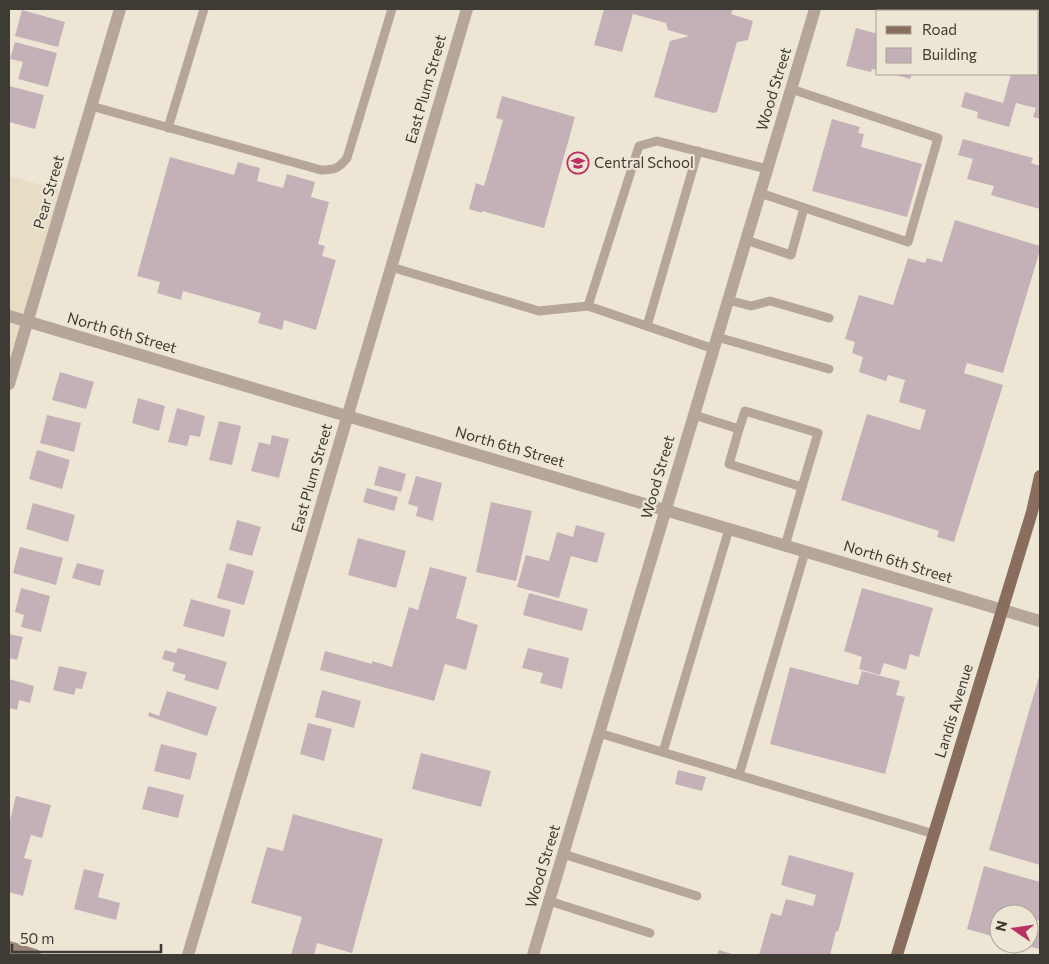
<svg xmlns="http://www.w3.org/2000/svg" width="1049" height="964" font-family="Commissioner,sans-serif">
  <style>
    .built { fill: #e7dcc4 }
    .building { fill: #c4b1b8 }
    .lines { fill: none; stroke-linecap: round; stroke-linejoin: round }
    .lane { stroke: #b5a59b; stroke-width: 9 }
    .street { stroke: #b5a59b; stroke-width: 12 }
    .secondary { stroke: #9c8577; stroke-width: 12 }
    .primary { stroke: #8a6e5d; stroke-width: 12 }
    .labels { text-anchor: middle; stroke-width: 4.5; stroke-linejoin: round; paint-order: stroke }
    .street-label { font-size: 15px; fill: #3e3b34; stroke: #eee6d5 }
    .poi-label { font-size: 15px; fill: #3e3b34; stroke: #eee6d5; text-anchor: start }
  </style>
  <rect width="100%" height="100%" fill="#eee6d5"/>
  <polygon class="built" points="9,176 64,191 9,382"/>
  <g class="building">
    <polygon points="604,9 703,9 708,10 708,9 733,9 731,14 753,21 748,40 737,42 717,112 713,113 654,97 670,41 689,36 668,30 666,23 633,14 622,52 594,45"/>
    <polygon points="22,10 65,22 58,47 15,36"/>
    <polygon points="1038,13 1040,14 1040,119 1033,117 1036,108 1016,103 1009,127 977,118 978,112 961,107 965,92 1003,103 1011,74 1038,74"/>
    <polygon points="856,28 878,34 878,70 872,69 871,72 846,66"/>
    <polygon points="15,42 57,53 48,87 18,79 23,62 10,59"/>
    <polygon points="893,74 912,74 910,79"/>
    <polygon points="9,86 44,95 35,129 9,122 10,111 9,110"/>
    <polygon points="502,96 575,117 544,228 482,211 482,213 469,209 476,183 484,186 503,120 496,118"/>
    <polygon points="832,119 860,127 858,133 864,134 861,147 922,164 907,217 812,191"/>
    <polygon points="963,139 1033,158 1031,163 1040,166 1040,209 991,195 994,186 967,179 973,159 958,155"/>
    <polygon points="170,157 234,175 238,162 260,168 257,181 283,188 287,174 315,182 311,197 329,202 318,244 325,246 322,256 336,260 316,330 284,320 282,330 258,323 261,313 183,291 181,300 157,293 160,282 137,276"/>
    <polygon points="955,220 1040,246 1040,250 1003,373 967,363 964,373 1003,385 954,542 937,537 939,531 841,500 867,414 920,430 926,410 899,402 905,380 888,375 886,381 859,372 863,357 852,353 855,342 845,339 859,295 893,305 908,258 925,263 927,258 942,262"/>
    <polygon points="60,372 94,382 86,409 52,400"/>
    <polygon points="138,398 165,406 159,431 132,423"/>
    <polygon points="177,408 205,416 200,437 190,435 187,446 168,442"/>
    <polygon points="47,415 81,423 74,452 40,443"/>
    <polygon points="219,421 241,426 232,465 209,460"/>
    <polygon points="272,435 289,439 279,478 251,471 259,442 270,445"/>
    <polygon points="37,450 70,460 62,489 29,479"/>
    <polygon points="379,466 406,474 401,492 374,485"/>
    <polygon points="416,476 442,483 433,521 416,516 418,507 408,504"/>
    <polygon points="367,488 398,497 394,511 363,502"/>
    <polygon points="491,502 532,511 516,581 476,572"/>
    <polygon points="33,503 75,515 68,542 26,529"/>
    <polygon points="237,520 261,527 252,556 229,550"/>
    <polygon points="576,525 605,533 597,563 571,556 559,598 517,587 526,555 549,561 557,532 573,537"/>
    <polygon points="358,538 406,551 396,588 348,575"/>
    <polygon points="20,547 63,558 56,585 13,573"/>
    <polygon points="77,563 104,570 100,586 72,578"/>
    <polygon points="227,563 254,571 244,605 217,598"/>
    <polygon points="430,567 467,577 456,618 478,625 466,670 445,664 434,701 320,670 325,651 372,664 372,661 392,667 409,607 418,610"/>
    <polygon points="21,588 50,596 41,632 21,627 24,615 15,612"/>
    <polygon points="862,588 933,608 919,657 910,654 906,670 884,663 880,675 859,669 862,657 844,651"/>
    <polygon points="529,593 588,609 582,631 523,615"/>
    <polygon points="191,599 231,610 224,637 183,626"/>
    <polygon points="9,634 23,637 17,660 9,658"/>
    <polygon points="178,648 227,662 218,690 184,680 186,675 172,671 175,663 162,659 165,650 176,653"/>
    <polygon points="528,648 569,658 562,689 540,683 543,673 522,668"/>
    <polygon points="59,666 87,672 82,689 76,688 74,695 53,690"/>
    <polygon points="790,667 858,685 862,671 900,681 896,695 905,697 885,774 770,744"/>
    <polygon points="1040,673 1040,865 989,850"/>
    <polygon points="9,679 34,686 30,703 19,700 17,710 9,708"/>
    <polygon points="322,690 361,701 354,728 315,717"/>
    <polygon points="167,691 217,707 207,736 148,716 149,712 159,716"/>
    <polygon points="308,723 332,729 324,761 300,754"/>
    <polygon points="161,744 197,753 190,780 154,771"/>
    <polygon points="421,753 491,771 481,807 412,789"/>
    <polygon points="678,770 706,777 702,791 675,784"/>
    <polygon points="148,786 184,795 178,818 142,809"/>
    <polygon points="16,796 51,805 42,838 31,835 24,858 32,860 23,896 9,892 9,824"/>
    <polygon points="293,814 383,839 352,953 317,943 314,955 291,955 302,917 251,903 267,847 283,851"/>
    <polygon points="789,855 854,873 838,932 836,931 830,955 759,955 771,913 781,916 786,899 813,906 816,895 781,885"/>
    <polygon points="984,866 1040,882 1040,921 1032,919 1029,926 1029,914 999,914 999,938 967,929"/>
    <polygon points="84,869 104,874 98,897 120,903 116,920 74,909"/>
    <polygon points="1029,930 1040,933 1040,949 1023,945 1029,944"/>
    <polygon points="719,950 735,955 717,955"/>
  </g>
  <g class="lines">
    <g class="lane">
      <path d="M 91,106 L 321,170 C 335,170 339,168 347,158 L 392,9"/>
      <polyline points="168,128 204,9"/>
      <polyline points="760,193 908,242 938,138 791,89"/>
      <polyline points="746,240 791,255 804,208"/>
      <polyline points="391,267 539,311 588,306 639,146 657,141 767,169"/>
      <polyline points="728,300 751,306 770,301 829,318"/>
      <polyline points="588,306 714,349"/>
      <polyline points="647,326 698,151"/>
      <polyline points="717,337 829,369"/>
      <polyline points="694,415 739,429 729,464 802,487 785,546"/>
      <polyline points="739,429 745,411 818,433 802,487"/>
      <polyline points="599,733 934,834"/>
      <polyline points="663,752 729,529"/>
      <polyline points="739,775 805,552"/>
      <polyline points="563,854 697,896"/>
      <polyline points="549,901 650,933"/>
    </g>
    <g class="street">
      <polyline points="9,316 1040,621"/>
      <polyline points="9,384 120,9"/>
      <polyline points="188,955 285,629 467,9"/>
      <polyline points="533,955 815,9"/>
    </g>
    <polyline class="secondary" points="9,947 35,955"/>
    <polyline class="primary" points="897,955 1032,512 1040,476"/>
  </g>
  <defs>
    <g id="school-ring" transform="scale(1.125)"><circle r="9.5" fill="#eee6d5" stroke="#bc2f64" stroke-width="1.5"/><path d="M0-5L7-2L0 1L-7-2ZM-4 1L0 2.5L4 1V4Q0 6-4 4Z" fill="#bc2f64"/></g>
  </defs>
  <g fill-rule="evenodd">
    <use href="#school-ring" x="578" y="163"/>
  </g>
  <g class="labels">
    <g class="street-label">
      <text transform="translate(426 89) rotate(-74)" y="5">East Plum Street</text>
      <text transform="translate(774 89) rotate(-73)" y="5">Wood Street</text>
      <text transform="translate(49 192) rotate(-74)" y="5">Pear Street</text>
      <text transform="translate(122 333) rotate(16)" y="5">North 6th Street</text>
      <text transform="translate(510 447) rotate(16)" y="5">North 6th Street</text>
      <text transform="translate(658 477) rotate(-74)" y="5">Wood Street</text>
      <text transform="translate(312 478) rotate(-74)" y="5">East Plum Street</text>
      <text transform="translate(898 562) rotate(17)" y="5">North 6th Street</text>
      <text transform="translate(954 711) rotate(-73)" y="5">Landis Avenue</text>
      <text transform="translate(543 866) rotate(-73)" y="5">Wood Street</text>
    </g>
    <g class="poi-label">
      <text x="594" y="168">Central School</text>
    </g>
  </g>
  <rect width="1049" height="964" fill="none" stroke="#3e3b34" stroke-width="20"/>
  <rect x="876" y="10" width="162" height="65" fill="#eee6d5" stroke="#a8a295"/>
  <rect x="886" y="26" width="25" height="8" fill="#8a6e5d" stroke="#a8a295"/>
  <text x="922" y="35" font-size="15" fill="#3e3b34">Road</text>
  <rect x="886" y="48" width="25" height="15" fill="#c4b1b8" stroke="#a8a295"/>
  <text x="922" y="60" font-size="15" fill="#3e3b34">Building</text>
  <g transform="translate(1014 929) rotate(283)"><circle r="24" fill="#eee6d5" stroke="#a8a295"/>
  <path d="M0-4L9 19L0 12L-9 19Z" fill="#bc2f64"/>
  <text y="-8" font-size="14" font-weight="bold" text-anchor="middle" fill="#3e3b34">N</text>
  </g>
  <path d="M12 944v8h149v-8" fill="none" stroke="#3e3b34" stroke-width="2.5"/>
  <text x="20" y="944" font-size="15" fill="#3e3b34" stroke="#eee6d5" stroke-width="4" paint-order="stroke">50 m</text>
</svg>
